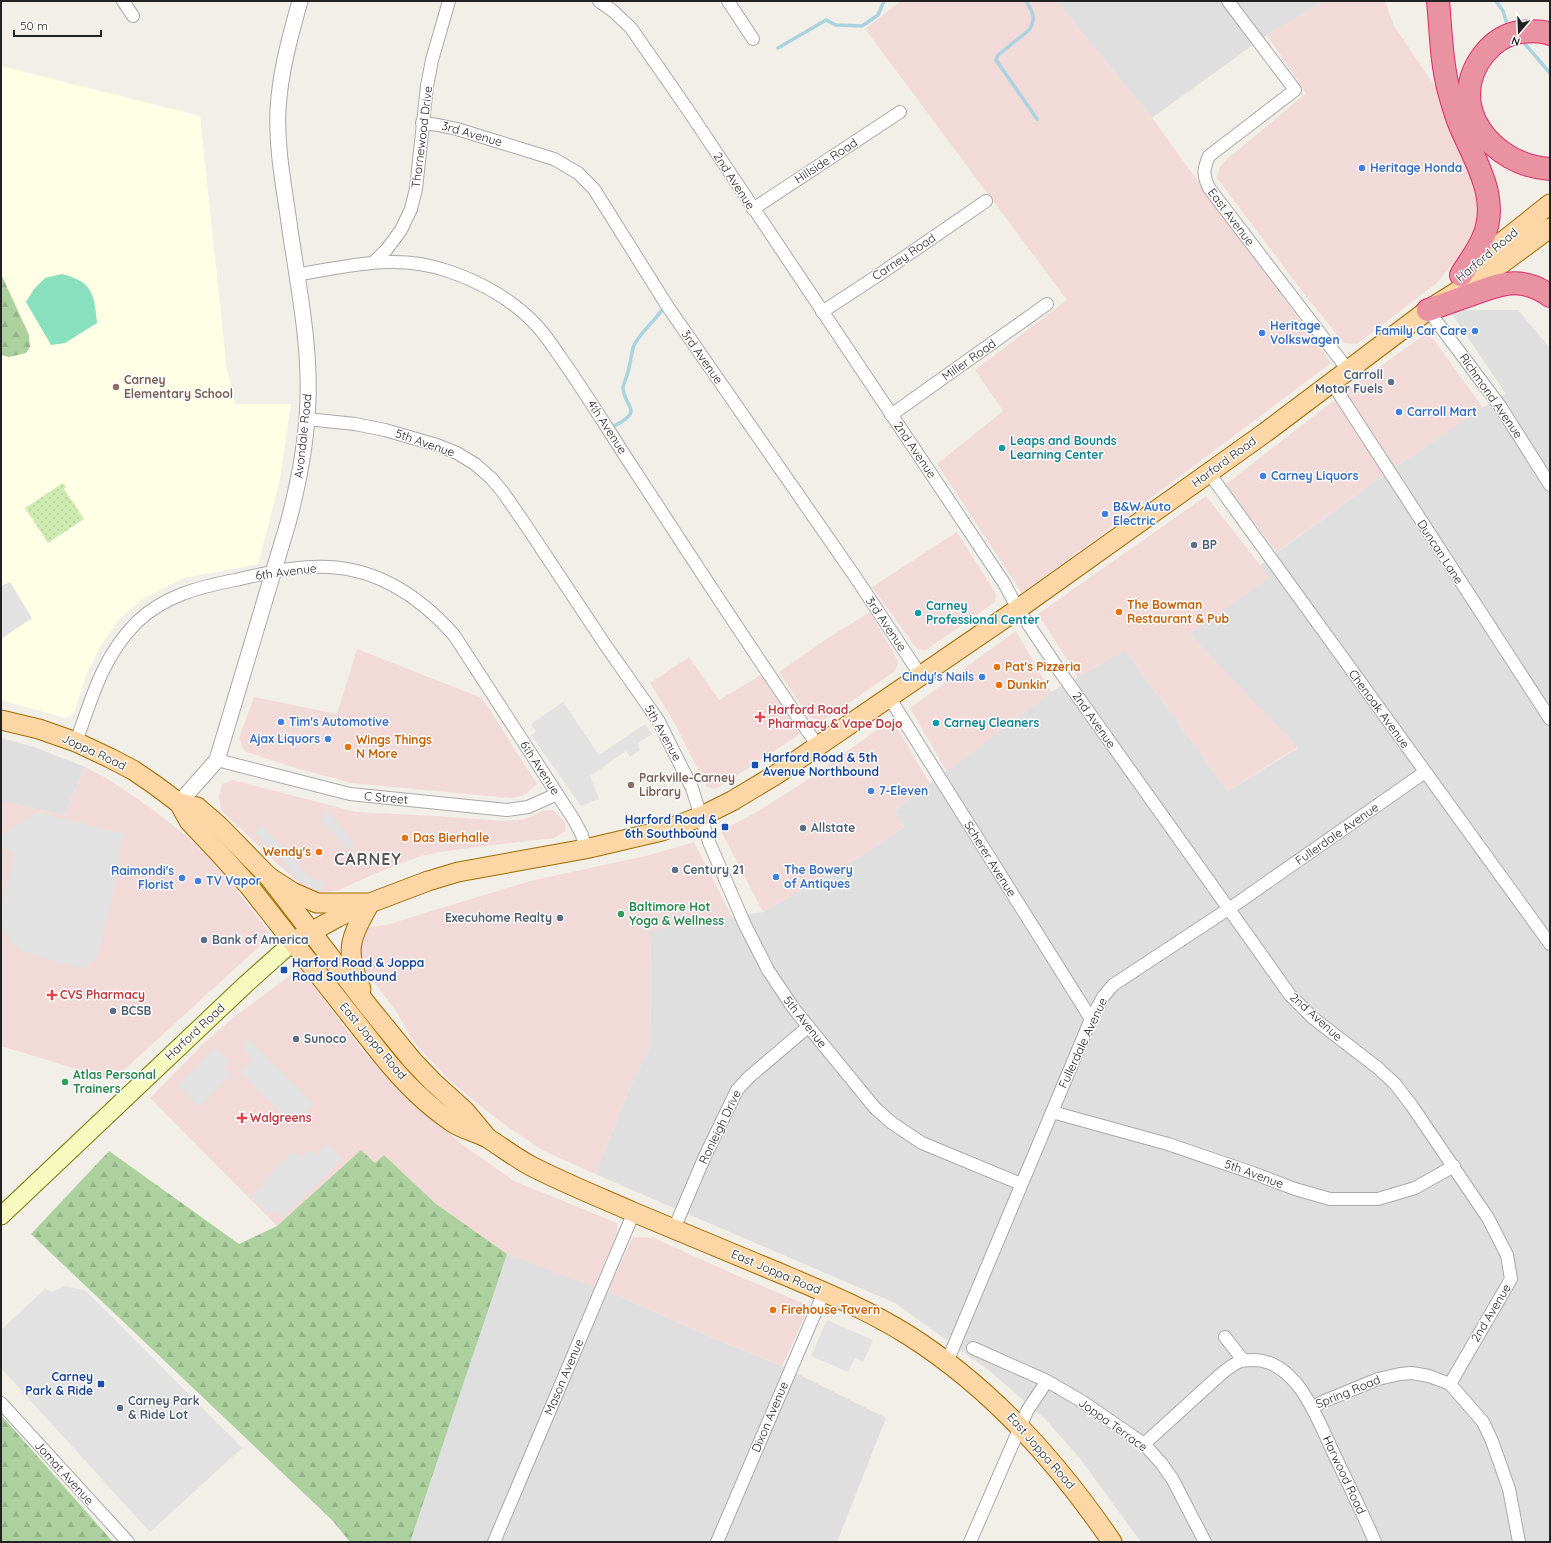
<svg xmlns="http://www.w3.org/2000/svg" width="1551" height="1543" font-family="Quicksand,sans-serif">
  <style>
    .residential { fill: #e0dfdf }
    .commercial { fill: #f2dad9 }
    .education { fill: #ffffe5 }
    .grass { fill: url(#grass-dots) }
    .forest { fill: url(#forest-firs) }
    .pitch { fill: #88e0be }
    .parking { fill: #e2e2e2 }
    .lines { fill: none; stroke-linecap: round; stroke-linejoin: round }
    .stream { stroke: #aad3df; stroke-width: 3.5 }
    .minor-casing { stroke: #a9a9a9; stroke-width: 14 }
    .tertiary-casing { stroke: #a9a9a9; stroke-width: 17 }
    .secondary-casing { stroke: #707d05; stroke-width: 19 }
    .primary-casing { stroke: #a06b00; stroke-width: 21 }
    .motorway-casing { stroke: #dc2a67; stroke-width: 24 }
    .minor { stroke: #fff; stroke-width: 12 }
    .tertiary { stroke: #fff; stroke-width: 15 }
    .secondary { stroke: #f7fabf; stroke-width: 17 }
    .primary { stroke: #fcd6a4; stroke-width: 19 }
    .motorway { stroke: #e892a2; stroke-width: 22 }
    .shop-dot { fill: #3f7fe0; stroke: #fff; stroke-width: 1.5 }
    .service-dot { fill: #5c6f8a; stroke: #fff; stroke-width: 1.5 }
    .education-dot { fill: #8d6e63; stroke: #fff; stroke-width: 1.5 }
    .culture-dot { fill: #0f9aa8; stroke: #fff; stroke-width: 1.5 }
    .food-dot { fill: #e8710a; stroke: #fff; stroke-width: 1.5 }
    .health-dot { fill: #e0444e; stroke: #fff; stroke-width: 1.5 }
    .transit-dot { fill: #1a4fb4; stroke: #fff; stroke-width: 1.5 }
    .leisure-dot { fill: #2e9e5b; stroke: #fff; stroke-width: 1.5 }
    .labels { text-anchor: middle; stroke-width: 3; stroke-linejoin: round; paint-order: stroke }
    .street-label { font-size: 12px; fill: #222; stroke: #fff }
    .shop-label { font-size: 12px; font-weight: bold; fill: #366cbe; stroke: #fff; text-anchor: start }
    .service-label { font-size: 12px; font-weight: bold; fill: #4e5e75; stroke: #fff; text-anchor: start }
    .education-label { font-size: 12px; font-weight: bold; fill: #785e54; stroke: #fff; text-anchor: start }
    .culture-label { font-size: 12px; font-weight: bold; fill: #0d838f; stroke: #fff; text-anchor: start }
    .food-label { font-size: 12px; font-weight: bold; fill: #c56008; stroke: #fff; text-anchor: start }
    .health-label { font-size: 12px; font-weight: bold; fill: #be3a42; stroke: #fff; text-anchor: start }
    .transit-label { font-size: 12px; font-weight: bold; fill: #164399; stroke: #fff; text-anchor: start }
    .leisure-label { font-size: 12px; font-weight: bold; fill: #27864d; stroke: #fff; text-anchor: start }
    .district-label { font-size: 16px; font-weight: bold; letter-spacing: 1px; fill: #555; stroke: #fff }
  </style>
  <defs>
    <pattern id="grass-dots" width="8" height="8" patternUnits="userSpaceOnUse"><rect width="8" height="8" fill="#cdebb0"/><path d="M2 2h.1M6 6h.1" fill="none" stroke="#b0c997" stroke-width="1.8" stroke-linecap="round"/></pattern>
    <pattern id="forest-firs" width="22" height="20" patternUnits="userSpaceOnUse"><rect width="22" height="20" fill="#add19e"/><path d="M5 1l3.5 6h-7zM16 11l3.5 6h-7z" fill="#95b388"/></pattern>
  </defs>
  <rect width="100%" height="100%" fill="#f2efe9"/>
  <g class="residential">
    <polygon points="1056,1 1324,1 1264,37 1152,118"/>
    <polygon points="1463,310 1518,310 1550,348 1550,1542 1141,1542 1078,1456 1045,1419 991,1372 895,1303 595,1174 633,1080 650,1047 651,930 763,912 866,853 904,827 894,811 1051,692 1125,650 1228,791 1298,748 1189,634 1268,578 1260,565 1375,481 1479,410 1506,394 1452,314"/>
    <polygon points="1,738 34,747 85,767 64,816 4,801 1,811"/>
    <polygon points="507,1254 608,1291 713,1338 782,1366 886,1418 837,1542 406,1542"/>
  </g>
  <g class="commercial">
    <polygon points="901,1 1056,1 1152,118 1331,363 1108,530 1022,593 937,464 1003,411 975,370 1067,300 865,29"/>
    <polygon points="1324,1 1385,1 1394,26 1439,92 1478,195 1478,214 1475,226 1466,246 1438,282 1357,344 1344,343 1301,290 1217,178 1219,169 1225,161 1306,93 1267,35"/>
    <polygon points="1425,334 1434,340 1483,408 1382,476 1277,552 1225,485 1346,391"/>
    <polygon points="1206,496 1260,565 1269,578 1189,634 1298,747 1228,791 1125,650 1078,677 1038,614"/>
    <polygon points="957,532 996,594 995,602 926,650 917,649 872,587"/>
    <polygon points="870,612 898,661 895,671 823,721 809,717 779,672 825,640"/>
    <polygon points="1016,631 1051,692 947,772 910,708"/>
    <polygon points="357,649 482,698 537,784 523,796 511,798 351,783 289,766 244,751 239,738 254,697 337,714"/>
    <polygon points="689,657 719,700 761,675 800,734 721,786 714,789 706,786 674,722 650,683"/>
    <polygon points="888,722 897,728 930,784 894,811 904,827 866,853 763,912 721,831 757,812 807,780"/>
    <polygon points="85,767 108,779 148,806 188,837 223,873 269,932 262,944 113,1080 1,1046 1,811 4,801 64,816"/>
    <polygon points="233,780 356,812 439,816 505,821 526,819 542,811 553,810 565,822 566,831 554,838 476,847 441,852 421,856 381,871 339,890 320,893 304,887 271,858 221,810 219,796 222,784"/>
    <polygon points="694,842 732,917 651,930 650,1047 633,1080 595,1174 540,1149 497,1119 449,1080 413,1041 396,1011 360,964 361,934 371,927 386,925 530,881 650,855"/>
    <polygon points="300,968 360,1047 396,1088 424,1114 466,1147 514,1181 617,1223 617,1234 594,1287 507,1254 436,1204 384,1155 375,1164 361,1150 277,1226 150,1098 205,1042 233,1018"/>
    <polygon points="633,1237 644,1237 654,1238 738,1276 805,1304 805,1316 782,1366 713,1338 608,1291"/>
  </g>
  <polygon class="education" points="1,66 200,116 227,370 235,404 291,404 279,484 258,564 184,578 141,600 118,621 101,645 87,673 74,712 66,718 1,700"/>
  <polygon class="grass" points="63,483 66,487 64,489 84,519 48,543 25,508"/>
  <g class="forest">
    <polygon points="1,274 29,335 30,347 26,353 9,357 1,355"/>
    <polygon points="361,1150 375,1163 384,1155 436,1204 507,1254 410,1542 350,1542 332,1520 31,1234 109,1151 239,1244 277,1226"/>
    <polygon points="1,1415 113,1542 1,1542"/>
  </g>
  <path class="pitch" d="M 62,274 C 93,282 94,294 97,323 L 65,343 L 51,345 L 26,302 L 34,289 L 45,278 Z"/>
  <g class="parking">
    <polygon points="10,582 32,618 1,639 1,586"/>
    <polygon points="563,702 599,755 645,724 652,734 638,743 640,750 630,757 626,751 590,776 599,799 581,806 531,735 536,732 531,724"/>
    <polygon points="327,809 354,843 350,852 321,821"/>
    <polygon points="38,812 125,834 121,843 118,873 97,958 85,968 73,966 24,952 13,944 5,934 1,921 1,908 15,853 1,848 1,835"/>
    <polygon points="261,825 286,850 304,872 316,880 324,882 321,891 311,889 297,879 280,858 255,833"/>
    <polygon points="250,1040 314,1104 299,1119 292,1112 286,1118 240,1071 253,1059 242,1048"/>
    <polygon points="215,1047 230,1061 224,1068 231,1074 200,1107 178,1086"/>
    <polygon points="328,1144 342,1159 283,1217 276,1210 270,1215 251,1197 264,1183 262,1181 293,1151 300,1158 309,1149 316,1155"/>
    <polygon points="66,1286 86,1291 242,1448 150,1532 1,1368 1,1330 45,1289 52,1292"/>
    <polygon points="827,1320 873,1340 863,1362 855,1358 848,1372 811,1356"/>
  </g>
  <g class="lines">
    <g class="stream">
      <path d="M 1026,1 C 1033,12 1037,20 1028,31 L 998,55 L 996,60 L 1037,119"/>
      <polyline points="1496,1 1503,11 1506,21"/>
      <polyline points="1525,44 1550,73"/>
      <polyline points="778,48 826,20 836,25 862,26 878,15 884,1"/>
      <path d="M 614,426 C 646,410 623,407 623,387 C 624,383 626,379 627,375 C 630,366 631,357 633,348 C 637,335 653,323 661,311"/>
    </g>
    <g class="minor-casing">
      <g id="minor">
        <polyline points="123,1 133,16"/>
        <polyline points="599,1 613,11 631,28 688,110 1004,583 1018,609 1061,673 1290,995 1313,1018 1378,1068 1395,1084 1412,1106 1488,1218 1507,1255 1511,1279 1450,1384"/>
        <polyline points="728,1 753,39"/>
        <path d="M 1228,1 L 1295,90 L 1209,156 C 1203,170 1203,175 1209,188 L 1348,370"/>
        <polyline points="422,123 438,125 457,129 554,159 578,173 594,189 668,307 856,578 921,676"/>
        <polyline points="753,209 900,112"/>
        <polyline points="374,262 387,249 401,230 411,209 416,189 427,86 432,60 449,1"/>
        <path d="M 296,275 C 348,266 397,253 448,271 C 481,282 515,301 538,327 C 547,337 554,348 561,358 C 587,395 610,433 635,471 C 695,563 755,656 818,746"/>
        <polyline points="1428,310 1500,406 1550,485"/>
        <polyline points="822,312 880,274 986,201"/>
        <polyline points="1332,383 1550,719"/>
        <polyline points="891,415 1047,304"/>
        <polyline points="307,419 355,424 385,430 437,445 457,453 475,464 491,478 502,491 525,524 606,646 658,720 692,788 709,842 745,925 768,970 794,1009 875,1108 892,1123 922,1143 1021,1184"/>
        <polyline points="1209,473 1550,944"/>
        <polyline points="889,697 1091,1019"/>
        <path d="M 76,742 C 92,698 102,657 137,622 C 164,596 199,587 235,580 C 266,573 299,565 330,567 C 381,570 422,599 454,635 L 574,820 L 582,835 L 585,849"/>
        <polyline points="217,760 350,794 507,810 528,807 557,794"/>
        <polyline points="1052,1112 1168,1144 1253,1173 1295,1189 1330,1199 1378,1199 1415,1188 1454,1166"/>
        <polyline points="674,1229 705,1156 737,1090 749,1077 808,1027"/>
        <polyline points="1225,1337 1243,1360"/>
        <polyline points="973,1348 1047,1381 1083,1402 1144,1444 1162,1464 1173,1480 1205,1542"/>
        <polyline points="947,1362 1091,1019 1103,997 1113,985 1239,902 1425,772"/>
        <polyline points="1,1403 128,1542"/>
        <polyline points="1312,1408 1322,1402 1378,1379 1400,1374 1412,1373 1429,1376 1450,1384 1483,1422 1492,1441 1509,1489 1519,1542"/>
        <path d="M 1144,1444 L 1221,1374 C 1227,1369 1233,1364 1241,1361 C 1246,1360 1251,1360 1256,1360 C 1299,1363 1318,1421 1334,1454 C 1348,1483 1362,1512 1375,1542"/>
        <polyline points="494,1542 634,1212"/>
        <polyline points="717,1542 824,1292"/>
        <polyline points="970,1542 1027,1411 1047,1381"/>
      </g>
    </g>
    <g class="tertiary-casing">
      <path id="tertiary" d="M 179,803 L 217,760 L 288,523 C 299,482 307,441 308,398 C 310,344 298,284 290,230 C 285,191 276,150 278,110 C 280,72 290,37 300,1"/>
    </g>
    <g class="secondary-casing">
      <polyline id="secondary" points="1,1216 246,984 293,942"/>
    </g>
    <g class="primary-casing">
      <g id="primary">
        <polyline points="1468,269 1550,204"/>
        <polyline points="1,720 39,729 76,742 110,758 133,770 155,785 179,803 197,807 219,826 269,877 368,1006 412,1060 433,1082 465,1111 485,1135"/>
        <path d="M 179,803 L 189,821 L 220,854 L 249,886 L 381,1054 C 401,1079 425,1104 452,1122 C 463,1130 478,1132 489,1139 C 503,1148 516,1158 531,1166 C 564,1183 599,1197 633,1212 C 679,1231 725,1250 770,1269 C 817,1289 865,1308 908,1335 C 992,1388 1057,1461 1112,1542"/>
        <polyline points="269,877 294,893 317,903 370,903 428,881 458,872 585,849 662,831 702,816 732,801 777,774 1018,609 1266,432 1428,310 1501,264 1550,228"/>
        <polyline points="300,938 338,917 363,906"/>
        <path d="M 361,989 C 344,949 350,939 370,903"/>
      </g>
    </g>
    <g class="motorway-casing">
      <g id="motorway">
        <path d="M 1438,1 C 1441,31 1441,62 1449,91 C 1452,102 1455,113 1459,123 C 1474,160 1501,198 1483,238 C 1478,251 1468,263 1461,275"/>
        <path d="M 1550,34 C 1541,30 1529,31 1520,32 C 1506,34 1493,43 1484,54 C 1443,106 1493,166 1550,169"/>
        <path d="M 1428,310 C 1442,305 1456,300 1470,295 C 1499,284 1522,275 1550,296"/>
      </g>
    </g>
    <use href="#minor" class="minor"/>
    <use href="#tertiary" class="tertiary"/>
    <use href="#secondary" class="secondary"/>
    <use href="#primary" class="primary"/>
    <use href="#motorway" class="motorway"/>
  </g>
  <g class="shop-dot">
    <circle cx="1362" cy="168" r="4"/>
    <circle cx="1475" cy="331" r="4"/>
    <circle cx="1262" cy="333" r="4"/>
    <circle cx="1399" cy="412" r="4"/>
    <circle cx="1263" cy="476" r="4"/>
    <circle cx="1105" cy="514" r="4"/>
    <circle cx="982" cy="677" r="4"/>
    <circle cx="281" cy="722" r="4"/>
    <circle cx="328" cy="739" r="4"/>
    <circle cx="871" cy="791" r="4"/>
    <circle cx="776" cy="877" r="4"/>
    <circle cx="182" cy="878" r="4"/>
    <circle cx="198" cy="881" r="4"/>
  </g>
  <g class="service-dot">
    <circle cx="1391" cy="382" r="4"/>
    <circle cx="1194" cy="545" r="4"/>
    <circle cx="803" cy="828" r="4"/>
    <circle cx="675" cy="870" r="4"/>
    <circle cx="560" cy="918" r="4"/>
    <circle cx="204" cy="940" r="4"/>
    <circle cx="113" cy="1011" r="4"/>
    <circle cx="296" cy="1039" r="4"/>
    <circle cx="120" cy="1408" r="4"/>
  </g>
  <g class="education-dot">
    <circle cx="116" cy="387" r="4"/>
    <circle cx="631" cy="785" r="4"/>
  </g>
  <g class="culture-dot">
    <circle cx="1002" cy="448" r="4"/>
    <circle cx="918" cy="613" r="4"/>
    <circle cx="936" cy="723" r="4"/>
  </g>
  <g class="food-dot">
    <circle cx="1119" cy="612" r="4"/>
    <circle cx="997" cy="667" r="4"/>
    <circle cx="999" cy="685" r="4"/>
    <circle cx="348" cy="747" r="4"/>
    <circle cx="405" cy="838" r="4"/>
    <circle cx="319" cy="852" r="4"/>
    <circle cx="773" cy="1310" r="4"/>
  </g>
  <g class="health-dot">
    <path d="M758 711h4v4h4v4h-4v4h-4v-4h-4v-4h4z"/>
    <path d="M50 989h4v4h4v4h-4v4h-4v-4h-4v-4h4z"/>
    <path d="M240 1112h4v4h4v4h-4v4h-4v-4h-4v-4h4z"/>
  </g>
  <g class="transit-dot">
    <rect x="751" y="761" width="8" height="8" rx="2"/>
    <rect x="721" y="823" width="8" height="8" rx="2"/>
    <rect x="280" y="966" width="8" height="8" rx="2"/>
    <rect x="97" y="1380" width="8" height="8" rx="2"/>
  </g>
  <g class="leisure-dot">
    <circle cx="621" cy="914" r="4"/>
    <circle cx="65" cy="1082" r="4"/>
  </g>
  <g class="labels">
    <g class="street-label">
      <text transform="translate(472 134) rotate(16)" y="4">3rd Avenue</text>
      <text transform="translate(422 137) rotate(-83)" y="4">Thornewood Drive</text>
      <text transform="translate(826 161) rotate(-33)" y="4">Hillside Road</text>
      <text transform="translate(734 181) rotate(57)" y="4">2nd Avenue</text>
      <text transform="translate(1231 217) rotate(53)" y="4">East Avenue</text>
      <text transform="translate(1487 255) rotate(-40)" y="4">Harford Road</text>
      <text transform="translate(904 257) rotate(-34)" y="4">Carney Road</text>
      <text transform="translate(702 357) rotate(55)" y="4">3rd Avenue</text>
      <text transform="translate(969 360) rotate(-35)" y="4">Miller Road</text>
      <text transform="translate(1491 396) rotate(55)" y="4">Richmond Avenue</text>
      <text transform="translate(607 427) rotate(57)" y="4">4th Avenue</text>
      <text transform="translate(303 436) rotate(-84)" y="4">Avondale Road</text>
      <text transform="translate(425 443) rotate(19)" y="4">5th Avenue</text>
      <text transform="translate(915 450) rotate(56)" y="4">2nd Avenue</text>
      <text transform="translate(1224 462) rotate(-36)" y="4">Harford Road</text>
      <text transform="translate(1440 552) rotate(57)" y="4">Duncan Lane</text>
      <text transform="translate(286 572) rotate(-7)" y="4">6th Avenue</text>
      <text transform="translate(886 624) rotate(56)" y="4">3rd Avenue</text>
      <text transform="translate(1379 709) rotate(54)" y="4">Chenoak Avenue</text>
      <text transform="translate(1094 720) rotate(55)" y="4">2nd Avenue</text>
      <text transform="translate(663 733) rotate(61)" y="4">5th Avenue</text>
      <text transform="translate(94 752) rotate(25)" y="4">Joppa Road</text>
      <text transform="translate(540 768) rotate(57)" y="4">6th Avenue</text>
      <text transform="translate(386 798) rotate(5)" y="4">C Street</text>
      <text transform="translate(1337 834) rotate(-35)" y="4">Fullerdale Avenue</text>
      <text transform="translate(990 859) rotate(58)" y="4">Scherer Avenue</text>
      <text transform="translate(1316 1017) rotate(42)" y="4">2nd Avenue</text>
      <text transform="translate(805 1022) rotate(52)" y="4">5th Avenue</text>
      <text transform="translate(195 1032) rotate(-43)" y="4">Harford Road</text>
      <text transform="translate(373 1041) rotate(50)" y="4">East Joppa Road</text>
      <text transform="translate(1083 1043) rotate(-65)" y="4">Fullerdale Avenue</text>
      <text transform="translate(720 1127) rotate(-64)" y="4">Ronleigh Drive</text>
      <text transform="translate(1254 1174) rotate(20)" y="4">5th Avenue</text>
      <text transform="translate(776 1272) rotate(23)" y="4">East Joppa Road</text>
      <text transform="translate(1491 1313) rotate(-59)" y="4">2nd Avenue</text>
      <text transform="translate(564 1377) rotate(-67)" y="4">Mason Avenue</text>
      <text transform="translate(1348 1392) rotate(-22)" y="4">Spring Road</text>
      <text transform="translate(770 1417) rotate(-67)" y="4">Dixon Avenue</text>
      <text transform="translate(1113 1425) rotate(36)" y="4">Joppa Terrace</text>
      <text transform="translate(1041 1451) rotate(49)" y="4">East Joppa Road</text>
      <text transform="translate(64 1473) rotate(48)" y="4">Jomat Avenue</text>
      <text transform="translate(1344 1475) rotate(65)" y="4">Harwood Road</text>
    </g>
    <g class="shop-label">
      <text x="1370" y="172">Heritage Honda</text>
      <text x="1270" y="330">Heritage<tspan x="1270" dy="14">Volkswagen</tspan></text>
      <text x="1467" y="335" text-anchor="end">Family Car Care</text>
      <text x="1407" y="416">Carroll Mart</text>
      <text x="1271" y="480">Carney Liquors</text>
      <text x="1113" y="511">B&amp;W Auto<tspan x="1113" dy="14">Electric</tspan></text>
      <text x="974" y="681" text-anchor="end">Cindy's Nails</text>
      <text x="289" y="726">Tim's Automotive</text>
      <text x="320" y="743" text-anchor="end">Ajax Liquors</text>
      <text x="879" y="795">7-Eleven</text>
      <text x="784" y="874">The Bowery<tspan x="784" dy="14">of Antiques</tspan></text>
      <text x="174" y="875" text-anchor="end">Raimondi's<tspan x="174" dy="14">Florist</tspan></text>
      <text x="206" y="885">TV Vapor</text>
    </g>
    <g class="service-label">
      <text x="1383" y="379" text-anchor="end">Carroll<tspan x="1383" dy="14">Motor Fuels</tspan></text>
      <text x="1202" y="549">BP</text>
      <text x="811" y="832">Allstate</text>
      <text x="683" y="874">Century 21</text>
      <text x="552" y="922" text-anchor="end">Execuhome Realty</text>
      <text x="212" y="944">Bank of America</text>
      <text x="121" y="1015">BCSB</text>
      <text x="304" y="1043">Sunoco</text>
      <text x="128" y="1405">Carney Park<tspan x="128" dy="14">&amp; Ride Lot</tspan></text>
    </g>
    <g class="education-label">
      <text x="124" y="384">Carney<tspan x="124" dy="14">Elementary School</tspan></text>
      <text x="639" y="782">Parkville-Carney<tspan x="639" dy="14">Library</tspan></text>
    </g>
    <g class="culture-label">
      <text x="1010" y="445">Leaps and Bounds<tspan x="1010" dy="14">Learning Center</tspan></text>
      <text x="926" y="610">Carney<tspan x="926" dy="14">Professional Center</tspan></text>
      <text x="944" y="727">Carney Cleaners</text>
    </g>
    <g class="food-label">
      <text x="1127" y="609">The Bowman<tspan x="1127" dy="14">Restaurant &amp; Pub</tspan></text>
      <text x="1005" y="671">Pat's Pizzeria</text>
      <text x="1007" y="689">Dunkin'</text>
      <text x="356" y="744">Wings Things<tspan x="356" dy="14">N More</tspan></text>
      <text x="413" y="842">Das Bierhalle</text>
      <text x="311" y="856" text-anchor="end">Wendy's</text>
      <text x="781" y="1314">Firehouse Tavern</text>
    </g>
    <g class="health-label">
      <text x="768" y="714">Harford Road<tspan x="768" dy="14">Pharmacy &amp; Vape Dojo</tspan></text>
      <text x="60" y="999">CVS Pharmacy</text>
      <text x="250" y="1122">Walgreens</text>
    </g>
    <g class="transit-label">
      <text x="763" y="762">Harford Road &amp; 5th<tspan x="763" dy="14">Avenue Northbound</tspan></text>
      <text x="717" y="824" text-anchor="end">Harford Road &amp;<tspan x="717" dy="14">6th Southbound</tspan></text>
      <text x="292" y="967">Harford Road &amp; Joppa<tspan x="292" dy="14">Road Southbound</tspan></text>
      <text x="93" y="1381" text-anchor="end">Carney<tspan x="93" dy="14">Park &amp; Ride</tspan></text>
    </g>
    <g class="leisure-label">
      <text x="629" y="911">Baltimore Hot<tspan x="629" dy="14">Yoga &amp; Wellness</tspan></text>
      <text x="73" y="1079">Atlas Personal<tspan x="73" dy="14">Trainers</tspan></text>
    </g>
    <g class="district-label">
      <text x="368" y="865">CARNEY</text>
    </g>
  </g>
  <rect width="1551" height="1543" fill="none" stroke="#222222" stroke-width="4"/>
  <g transform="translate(1519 32) rotate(199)" stroke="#ffffff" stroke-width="3" paint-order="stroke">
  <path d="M0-3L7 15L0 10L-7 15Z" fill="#222222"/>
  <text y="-6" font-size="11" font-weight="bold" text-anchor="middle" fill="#222222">N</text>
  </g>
  <path d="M14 30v6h87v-6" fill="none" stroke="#222222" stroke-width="2"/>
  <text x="20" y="30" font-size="12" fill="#222222" stroke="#ffffff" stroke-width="3" paint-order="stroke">50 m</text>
</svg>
